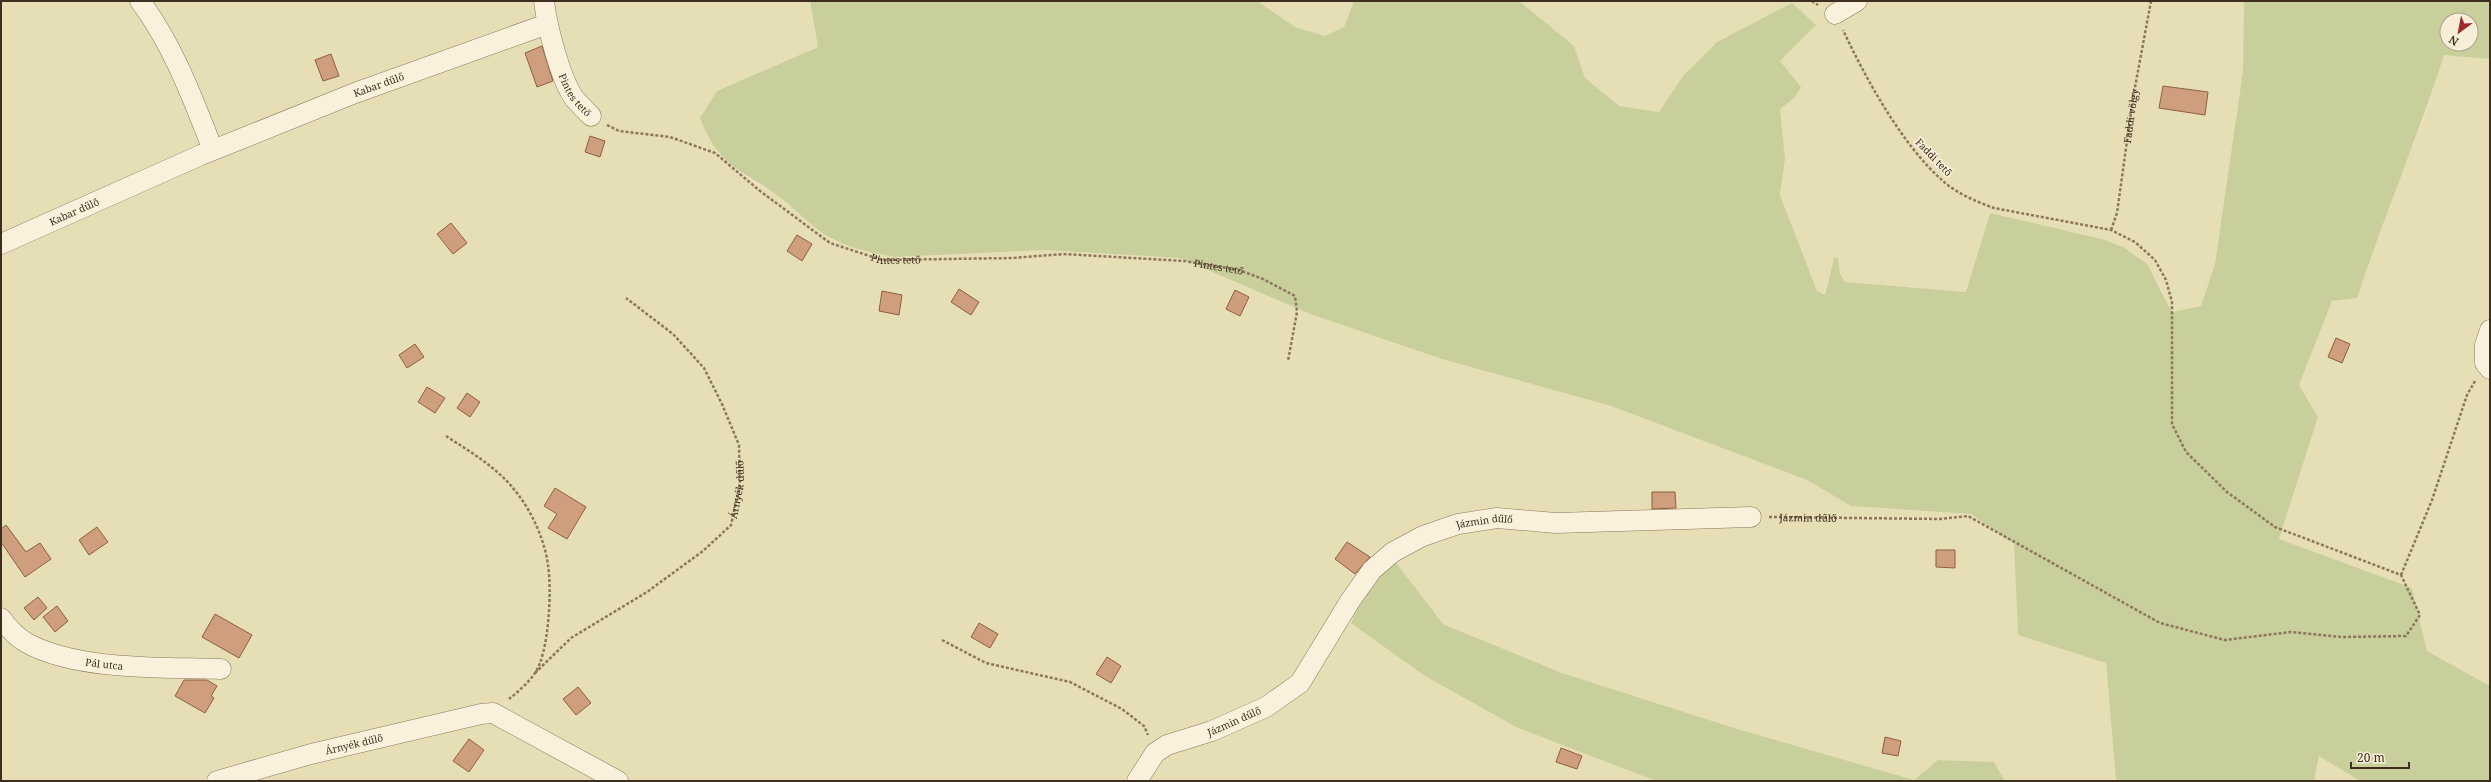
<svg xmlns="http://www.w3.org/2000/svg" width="2491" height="782" font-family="'Noto Serif',serif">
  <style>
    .farmland { fill: #e6deb5 }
    .green { fill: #c9cf9b; fill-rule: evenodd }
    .building { fill: #cf9f7d; stroke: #8d5f41 }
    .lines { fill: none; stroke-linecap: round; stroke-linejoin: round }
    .street-casing { stroke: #8d765c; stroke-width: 21 }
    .path { stroke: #8d765c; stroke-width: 2.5; stroke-dasharray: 3 2; stroke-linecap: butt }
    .street { stroke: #faf1dc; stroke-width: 20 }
    .labels { text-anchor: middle; stroke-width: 3.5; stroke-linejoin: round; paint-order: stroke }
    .street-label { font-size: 10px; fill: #3d2e20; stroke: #f7eed8 }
  </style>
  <rect width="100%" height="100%" fill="#f0e4c8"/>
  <g class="farmland">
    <polygon points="1,1 810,1 818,47 717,91 716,150 735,170 782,199 833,240 872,253 894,257 1045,250 1180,258 1310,314 1442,359 1611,406 1807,480 1851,506 1971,514 2014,544 2018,635 2106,663 2116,781 2005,781 1994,762 1938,760 1914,780 1734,728 1562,673 1443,624 1394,560 1425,676 1518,728 1656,781 1,781"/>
    <polygon points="1257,1 1354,1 1344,27 1325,36 1295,27"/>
    <polygon points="1519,1 2244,1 2243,71 2215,264 2201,306 2172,312 2159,284 2044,227 1990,213 1967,292 1845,282 1840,275 1838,258 1834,258 1824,295 1817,291 1780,195 1785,159 1780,109 1794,98 1779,61 1816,25 1683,76 1659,112 1619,106 1585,78 1574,46"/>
    <polygon points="2444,54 2490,59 2490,686 2427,651 2412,588 2279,539 2318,417 2299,385 2332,301 2357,298 2382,222 2423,121"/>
    <polygon points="2319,755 2360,781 2314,781"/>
  </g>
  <g class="green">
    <path d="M 810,1 L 1257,1 L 1295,27 L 1325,36 L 1344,27 L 1354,1 L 1519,1 L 1574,46 L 1585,78 L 1619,106 L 1659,112 L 1683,76 L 1717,42 L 1792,3 L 1816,25 L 1780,61 L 1801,87 L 1794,98 L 1780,109 L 1785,159 L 1780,195 L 1817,291 L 1825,295 L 1834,258 L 1838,258 L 1840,274 L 1845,282 L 1966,292 L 1990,213 L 2101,239 L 2123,247 L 2147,264 L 2172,312 L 2201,306 L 2215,264 L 2243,71 L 2244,1 L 2490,1 L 2490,59 L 2444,55 C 2418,137 2384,216 2357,298 L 2332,301 L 2299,385 L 2318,417 L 2279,539 L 2412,588 L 2427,651 L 2490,686 L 2490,781 L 2360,781 L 2319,756 L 2314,781 L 2116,781 L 2106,663 L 2018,635 L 2014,544 L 1971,514 L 1851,506 L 1807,480 L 1611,406 L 1442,359 L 1310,314 L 1180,258 L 1045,250 L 894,257 C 874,253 851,249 833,239 C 814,230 799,212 782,199 C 743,169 720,170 700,118 L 717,91 L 818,47 ZM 2447,20 L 2471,20 L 2471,44 L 2447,44 Z"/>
    <polygon points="1394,560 1443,624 1562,673 1734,728 1914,780 1938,760 1994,762 2005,781 1656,781 1518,728 1425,676 1351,623 1366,590"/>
  </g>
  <g class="building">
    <polygon points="542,46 553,81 537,87 525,53"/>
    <polygon points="331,54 339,76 323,81 315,60"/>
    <polygon points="2163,86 2208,92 2205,115 2159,108"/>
    <polygon points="590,136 605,141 600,157 585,152"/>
    <polygon points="451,223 467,243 453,254 437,234"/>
    <polygon points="797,235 812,244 802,261 787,251"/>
    <polygon points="959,289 979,302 971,315 951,302"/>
    <polygon points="1235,290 1249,297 1240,316 1226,309"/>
    <polygon points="882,291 902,295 899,315 879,311"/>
    <polygon points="2336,338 2350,344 2342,363 2328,357"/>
    <polygon points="415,344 424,357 407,368 399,355"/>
    <polygon points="427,387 445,398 435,413 418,402"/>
    <polygon points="467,393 480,402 470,417 457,408"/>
    <polygon points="555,488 586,507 567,539 548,528 557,514 544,506"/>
    <polygon points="1652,492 1675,492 1676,508 1652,509"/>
    <polygon points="6,525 26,552 40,543 51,559 25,577 1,542 1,529"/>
    <polygon points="97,527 108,542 89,555 79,540"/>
    <polygon points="1347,542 1370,557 1355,574 1335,559"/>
    <polygon points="1936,550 1955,550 1955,568 1936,567"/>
    <polygon points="38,597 47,608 34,620 24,608"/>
    <polygon points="57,606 68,621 55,632 43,617"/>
    <polygon points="215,614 252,635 239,658 202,637"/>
    <polygon points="979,623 998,634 990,648 971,637"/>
    <polygon points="1107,657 1121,666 1111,683 1096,674"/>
    <polygon points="184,680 207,680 217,686 211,696 214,698 205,713 175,696"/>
    <polygon points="578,687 591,703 576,715 563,699"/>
    <polygon points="1885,737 1901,741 1898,756 1882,753"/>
    <polygon points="469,739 484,750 469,772 453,761"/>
    <polygon points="1561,748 1582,756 1577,769 1556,762"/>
  </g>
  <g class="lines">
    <g class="street-casing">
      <g id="street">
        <path d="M 140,1 C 173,45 193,99 213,150"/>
        <path id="s5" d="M 544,1 C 547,26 560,78 574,98 C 579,104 585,110 591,116"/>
        <polyline points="1835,14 1857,1"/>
        <path id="s6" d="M 1,244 L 201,155 L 355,93 L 547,24"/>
        <polyline points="2490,330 2485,345 2485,363 2490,369"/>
        <path id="s7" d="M 1,618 C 8,628 16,637 27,643 C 78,671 164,667 221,669"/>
        <path id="s8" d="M 217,781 L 311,754 L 481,714 L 493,713 L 618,781"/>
        <path id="s9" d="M 1137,781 L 1155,753 L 1167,745 L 1212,731 L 1266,707 L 1300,683 L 1350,601 L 1372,570 L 1393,552 L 1423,536 L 1458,524 L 1497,518 L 1556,523 L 1751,517"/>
      </g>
    </g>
    <g class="path">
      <polyline points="1812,1 1818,5"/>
      <path id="s1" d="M 607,125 L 619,131 L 670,137 L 715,153 L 760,191 L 830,243 L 882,260 L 1012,258 L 1064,254 L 1184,261 L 1239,270 L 1263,279 L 1295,296 L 1297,312 L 1288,361"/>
      <path id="s2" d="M 2111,230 L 2117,213 L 2133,98 L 2151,1"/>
      <path d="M 446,436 C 472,453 498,468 517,493 C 532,512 545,541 548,565 C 552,590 549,653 535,673 C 529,682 518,692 509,699"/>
      <path id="s3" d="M 1769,517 L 1940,519 L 1968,516 L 2160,623 L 2225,640 L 2291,632 L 2342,637 L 2406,636 L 2420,615 L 2401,575 L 2275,527 L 2227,492 L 2186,452 L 2172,424 L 2172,302 L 2166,280 L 2155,260 L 2135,242 L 2111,230 L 1994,208 C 1977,202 1956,193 1943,181 C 1902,145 1866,79 1843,30"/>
      <polyline points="2401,575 2432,500 2467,395 2475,381"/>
      <polyline points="942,640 986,663 1070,682 1122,709 1144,726 1148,735"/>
      <path id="s4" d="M 535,673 L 571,638 L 647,592 L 703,551 L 731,525 L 740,485 L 739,445 L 722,404 L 704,368 L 673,334 L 626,298"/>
    </g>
    <use href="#street" class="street"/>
  </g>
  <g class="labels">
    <g class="street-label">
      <text dy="4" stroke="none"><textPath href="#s6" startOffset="410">Kabar dűlő</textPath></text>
      <text dy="4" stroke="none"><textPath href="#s5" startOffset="100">Pintes tető</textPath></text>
      <text dy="4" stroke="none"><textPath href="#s2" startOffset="116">Faddi völgy</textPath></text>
      <text transform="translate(1934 157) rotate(46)" y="4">Faddi tető</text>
      <text dy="4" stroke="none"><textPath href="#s6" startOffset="80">Kabar dűlő</textPath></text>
      <text dy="4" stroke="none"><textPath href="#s1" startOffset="327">Pintes tető</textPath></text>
      <text dy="4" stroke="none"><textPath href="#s1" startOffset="651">Pintes tető</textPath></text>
      <text dy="4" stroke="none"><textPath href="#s4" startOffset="283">Árnyék dűlő</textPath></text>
      <text dy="4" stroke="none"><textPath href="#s3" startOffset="39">Jázmin dűlő</textPath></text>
      <text dy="4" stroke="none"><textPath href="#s9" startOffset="455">Jázmin dűlő</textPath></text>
      <text dy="4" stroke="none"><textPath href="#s7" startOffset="117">Pál utca</textPath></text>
      <text dy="4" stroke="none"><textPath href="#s9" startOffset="119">Jázmin dűlő</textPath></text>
      <text dy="4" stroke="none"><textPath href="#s8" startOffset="142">Árnyék dűlő</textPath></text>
    </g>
  </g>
  <rect width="2491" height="782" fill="none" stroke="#3d2e20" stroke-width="4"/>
  <g transform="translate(2459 32) rotate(212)"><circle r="19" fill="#f7eed8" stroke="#ada18e"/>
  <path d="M0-3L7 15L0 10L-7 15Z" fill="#9e2a2b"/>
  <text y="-6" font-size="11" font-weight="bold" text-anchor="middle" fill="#3d2e20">N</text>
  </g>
  <path d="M2351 762v6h58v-6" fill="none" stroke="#3d2e20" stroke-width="2"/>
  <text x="2357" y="762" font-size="12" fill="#3d2e20" stroke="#f7eed8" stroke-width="3" paint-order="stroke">20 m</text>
</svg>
